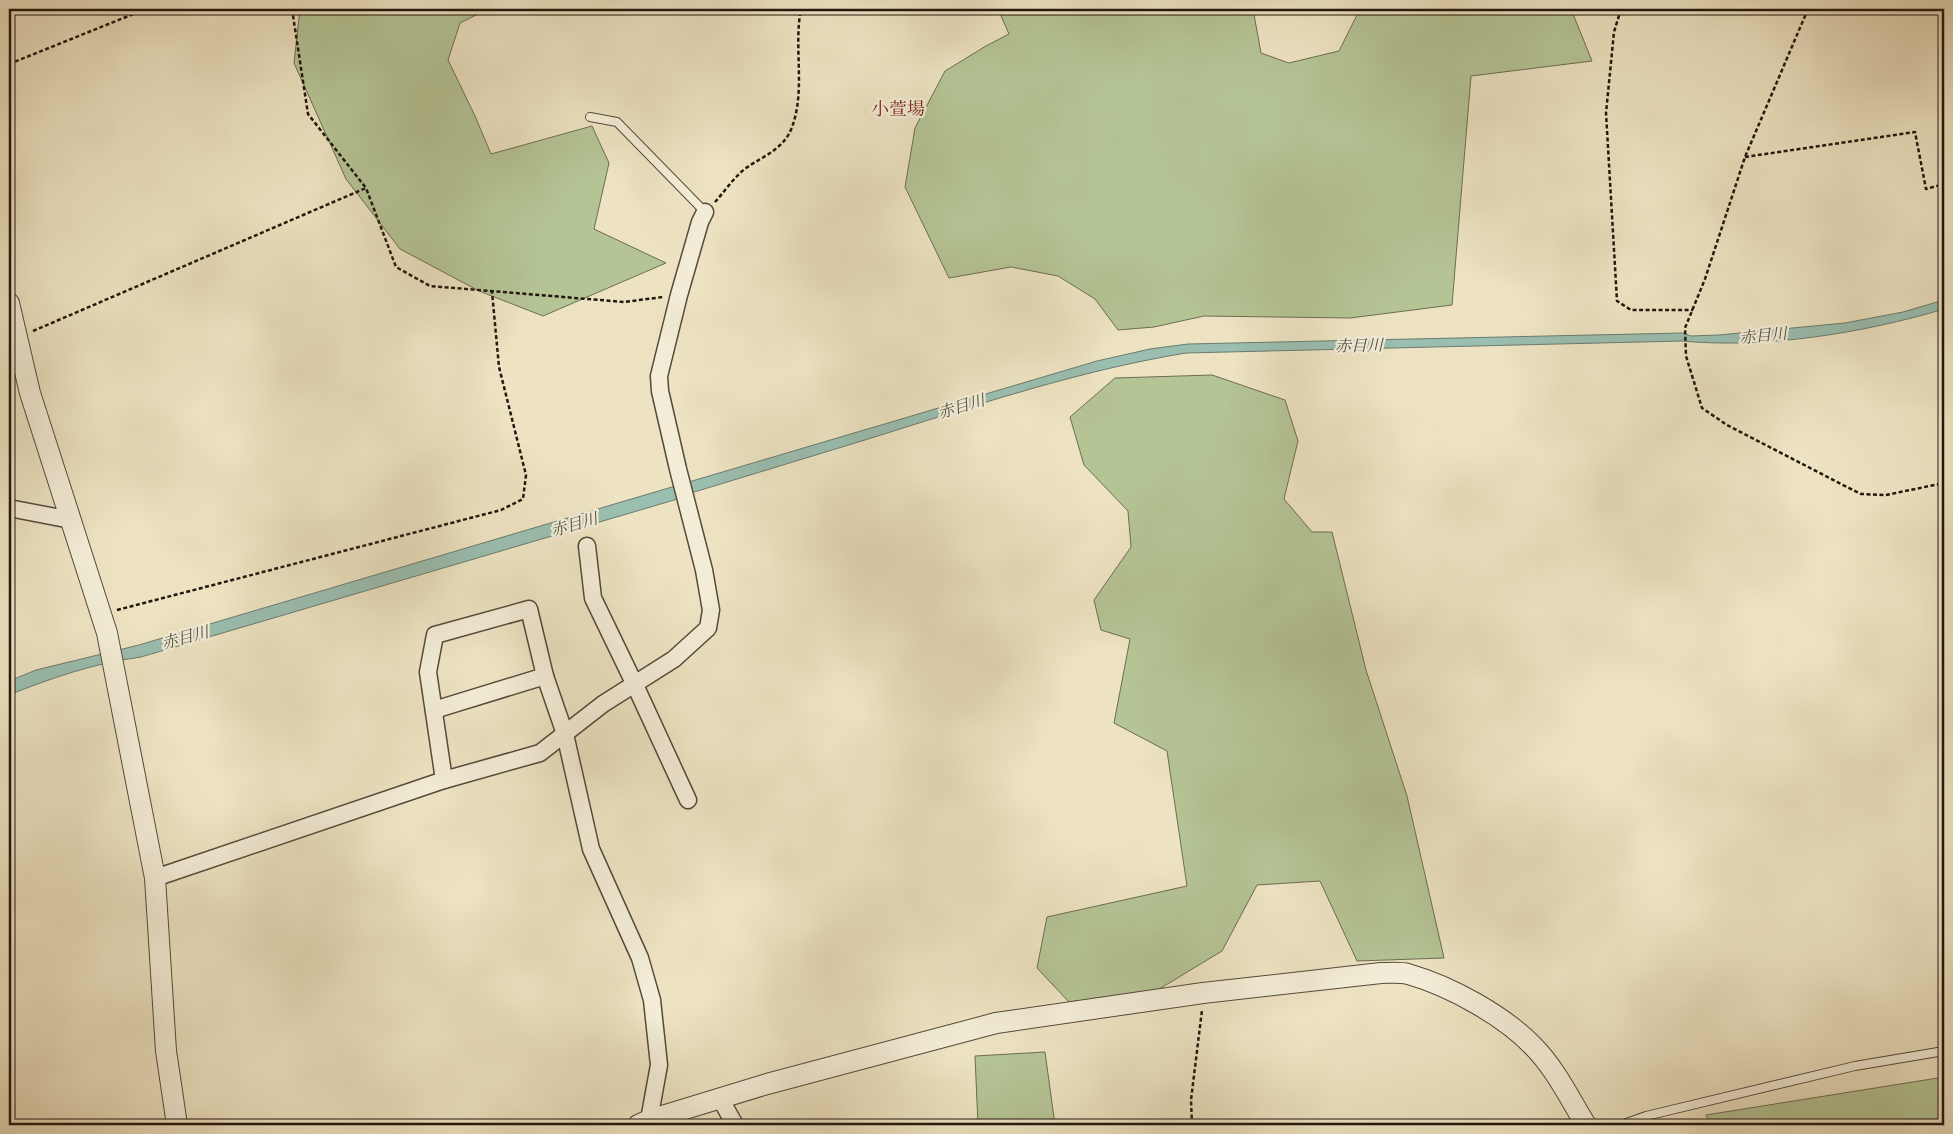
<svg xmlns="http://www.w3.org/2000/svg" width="1953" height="1134" font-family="'IM FELL Great Primer','Noto Serif JP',serif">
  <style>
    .green { fill: #b5c495; stroke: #6c6d52 }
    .water { fill: #9abeb0; stroke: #6a7b6f }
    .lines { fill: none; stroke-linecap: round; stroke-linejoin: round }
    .service-casing { stroke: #55493b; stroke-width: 10 }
    .minor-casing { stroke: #55493b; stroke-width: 19 }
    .tertiary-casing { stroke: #55493b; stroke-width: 22 }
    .path { stroke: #22160e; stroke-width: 2.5; stroke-dasharray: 4 2.5; stroke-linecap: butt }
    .service { stroke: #f3edd7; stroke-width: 8 }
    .minor { stroke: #f3edd7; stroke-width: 16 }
    .tertiary { stroke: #f3edd7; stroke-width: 20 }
    .labels { text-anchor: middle; stroke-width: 4.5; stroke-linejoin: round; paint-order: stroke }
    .water-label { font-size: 16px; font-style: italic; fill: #4c5147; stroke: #f3edd7 }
    .quarter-label { font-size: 18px; fill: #7a1f14; stroke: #f3edd7 }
  </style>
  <rect width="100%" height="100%" fill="#ede3c2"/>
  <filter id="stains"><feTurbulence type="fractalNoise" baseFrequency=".004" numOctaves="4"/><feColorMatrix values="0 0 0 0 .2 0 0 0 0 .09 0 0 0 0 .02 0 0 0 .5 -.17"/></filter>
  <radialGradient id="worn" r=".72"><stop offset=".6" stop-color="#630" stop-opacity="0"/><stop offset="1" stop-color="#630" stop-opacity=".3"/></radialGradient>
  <g class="green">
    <polygon points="300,9 488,9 460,23 448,60 475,116 491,154 592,126 609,163 594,229 666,263 543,316 479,291 400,249 346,179 294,63"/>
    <polygon points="998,9 1253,9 1261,53 1289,63 1339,51 1360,9 1571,9 1592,61 1471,76 1452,305 1350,318 1204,316 1154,327 1118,330 1095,299 1058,276 1011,267 949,278 905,187 915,128 945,71 986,46 1009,34"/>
    <polygon points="1212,375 1285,400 1298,441 1284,499 1312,532 1332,532 1366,670 1407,796 1444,958 1357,961 1320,881 1257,885 1222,951 1151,994 1069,1002 1037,968 1047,917 1187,886 1167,751 1114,723 1130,639 1101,630 1094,600 1131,547 1128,511 1084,465 1070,417 1115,378"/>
    <polygon points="1045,1052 1055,1125 978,1125 975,1056"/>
    <polygon points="1944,1077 1944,1125 1710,1125 1706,1115"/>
  </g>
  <path class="water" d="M 1944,300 L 1944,309 C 1864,333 1765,349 1682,341 L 1186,353 C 1076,371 971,407 865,440 C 807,458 749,475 691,493 L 681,498 L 141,657 C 95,663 51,678 9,695 L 9,681 L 36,670 L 139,645 L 1097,361 L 1150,349 L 1188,344 L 1682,333 L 1691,336 L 1719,335 L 1845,323 L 1903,312 Z"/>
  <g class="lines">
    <g class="service-casing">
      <g id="service">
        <polyline points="590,117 617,122 705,212"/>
        <polyline points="1621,1125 1646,1116 1855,1066 1944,1051"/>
      </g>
    </g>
    <g class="minor-casing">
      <g id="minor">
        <polyline points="9,508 71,520"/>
        <polyline points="587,546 593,598 635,685 688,800"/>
        <polyline points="434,710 545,676"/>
        <polyline points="444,780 428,672 435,635 529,609 545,676 565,734 591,849 640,958 652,1000 659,1065 649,1120"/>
        <polyline points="155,878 444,780 540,753 603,704 674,659 708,628 711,610 704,570 678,469 660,391 659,376 679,295 700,222 705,212"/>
        <polyline points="720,1098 735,1125"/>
      </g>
    </g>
    <g class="tertiary-casing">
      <g id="tertiary">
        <polyline points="9,303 30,393 107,633 155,878 166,1051 177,1125"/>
        <path d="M 638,1125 L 649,1120 L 767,1084 L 996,1023 L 1203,993 L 1381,973 C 1390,973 1400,972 1408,974 C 1450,986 1503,1015 1533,1046 C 1555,1068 1570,1099 1586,1125"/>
      </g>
    </g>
    <g class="path">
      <polyline points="292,9 308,114 366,188"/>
      <polyline points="1621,9 1614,32 1606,113 1617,301 1631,310 1693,310"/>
      <polyline points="1808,9 1745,157 1705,279 1685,328 1686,356 1702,408 1727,425 1841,484 1861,494 1886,495 1944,483"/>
      <polyline points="9,64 146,9"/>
      <polyline points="1745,157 1915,132 1926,189 1944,184"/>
      <path d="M 715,202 C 725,191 734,177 746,168 C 762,157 781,150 790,132 C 807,94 793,48 801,9"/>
      <polyline points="33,331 366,188 396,267 430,286 624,302 663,297"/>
      <polyline points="117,610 501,510 523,499 526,475 499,367 492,292"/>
      <polyline points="1192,1125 1191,1100 1202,1010"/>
    </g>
    <use href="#service" class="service"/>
    <use href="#minor" class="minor"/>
    <use href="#tertiary" class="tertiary"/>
  </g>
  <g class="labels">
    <g class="water-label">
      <text transform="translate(1763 335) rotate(-6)" y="6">赤目川</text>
      <text transform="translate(1359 345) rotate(-1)" y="6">赤目川</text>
      <text transform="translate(961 406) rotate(-17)" y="6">赤目川</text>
      <text transform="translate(574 524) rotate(-16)" y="6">赤目川</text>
      <text transform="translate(185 637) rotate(-15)" y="6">赤目川</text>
    </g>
    <g class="quarter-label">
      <text x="898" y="115">小萱場</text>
    </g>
  </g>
  <rect width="1953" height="1134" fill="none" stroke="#ede3c2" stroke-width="30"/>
  <rect x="10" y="10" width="1933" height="1114" fill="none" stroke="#22160e" stroke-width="2.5"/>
  <rect x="15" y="15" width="1923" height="1104" fill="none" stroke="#22160e"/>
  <rect width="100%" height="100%" filter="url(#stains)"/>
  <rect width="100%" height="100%" fill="url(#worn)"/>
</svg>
